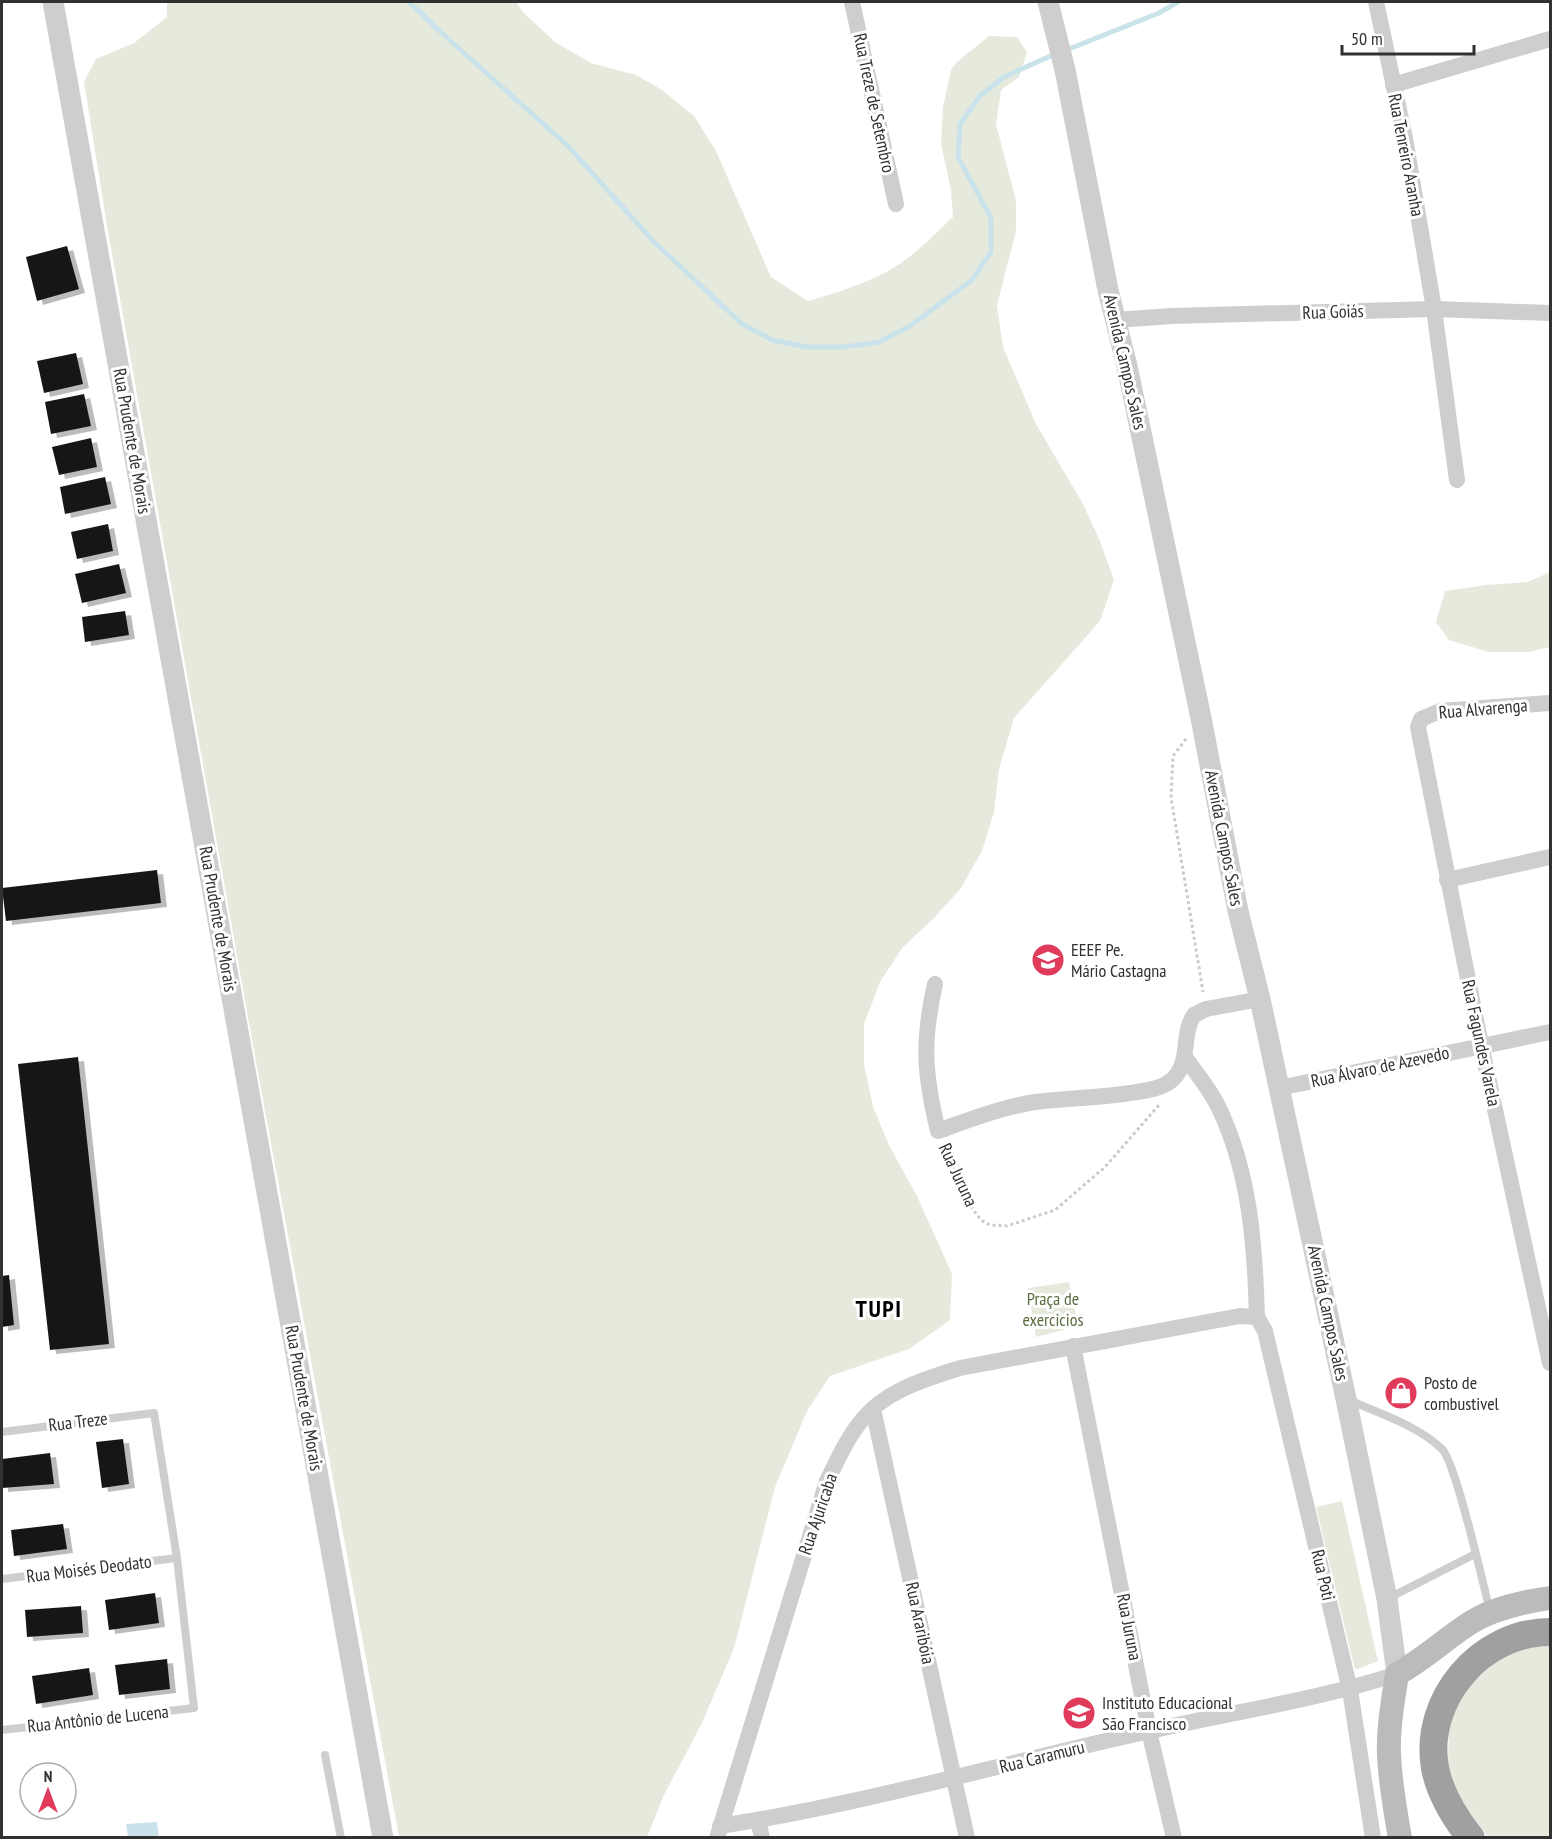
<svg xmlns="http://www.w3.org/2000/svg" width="1552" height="1839" font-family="'PT Sans Narrow',sans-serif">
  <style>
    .green { fill: #e6eadd }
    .water { fill: #cae2ea }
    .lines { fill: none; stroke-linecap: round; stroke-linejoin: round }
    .stream { stroke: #cae2ea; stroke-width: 5 }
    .building { fill: #181818; filter: url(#shadow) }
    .path { stroke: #cbcbcb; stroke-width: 3; stroke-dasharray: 3 3; stroke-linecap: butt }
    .service { stroke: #cecece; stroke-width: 8 }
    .minor { stroke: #cecece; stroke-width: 16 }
    .tertiary { stroke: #cecece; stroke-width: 21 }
    .secondary { stroke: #bbb; stroke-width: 24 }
    .trunk { stroke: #a0a0a0; stroke-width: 28 }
    .labels { text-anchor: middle; stroke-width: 6; stroke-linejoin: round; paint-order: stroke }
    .street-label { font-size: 18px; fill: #313131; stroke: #fff }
    .poi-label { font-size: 18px; fill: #313131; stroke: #fff; text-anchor: start }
    .park-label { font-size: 18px; fill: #5a6c3f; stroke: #fff }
    .district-label { font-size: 24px; font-weight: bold; letter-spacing: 1.5px; fill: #000; stroke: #fff }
  </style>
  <defs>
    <filter id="shadow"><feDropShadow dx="6" dy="4" stdDeviation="0" flood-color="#0004"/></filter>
  </defs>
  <rect width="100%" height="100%" fill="#fff"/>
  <g class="green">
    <path d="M 167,2 L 516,2 L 523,12 L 555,42 L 591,63 L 636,75 L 662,90 L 694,116 L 716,151 L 771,277 L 808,301 C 835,293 862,285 888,271 C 912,258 933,236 953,217 L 951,190 L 941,144 L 943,107 L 951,70 L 957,62 L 989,36 L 1017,37 L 1027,52 L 1019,77 L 1001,90 L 996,124 L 1016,201 L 1016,231 L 997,305 L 1003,347 L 1036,424 L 1083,504 L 1100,541 L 1114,580 L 1100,621 L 1014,718 L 999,769 L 994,812 L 982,851 L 961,888 L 934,918 L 903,947 L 880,982 L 864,1024 L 864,1064 L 873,1107 L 889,1145 L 917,1196 L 952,1274 L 950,1320 L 909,1349 L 830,1376 L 807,1411 L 775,1487 L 734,1648 L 702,1723 L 664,1795 L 647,1837 L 399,1837 L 254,1051 L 107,226 L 84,82 L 96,59 L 134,43 L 167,17 Z"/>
    <polygon points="1550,572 1550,647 1529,652 1489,652 1449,640 1436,622 1445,591 1486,585 1528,582"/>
    <polygon points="1069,1282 1078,1326 1036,1337 1028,1288"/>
    <polygon points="1342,1501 1378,1661 1355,1670 1316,1507"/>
    <polygon points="1550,1645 1550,1837 1488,1837 1459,1797 1448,1767 1449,1729 1457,1703 1467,1688 1496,1661 1519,1649"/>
  </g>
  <polygon class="water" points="157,1822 159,1837 128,1837 126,1824"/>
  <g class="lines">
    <g class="stream">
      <polyline points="409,2 445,36 567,145 654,242 742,324 772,340 807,347 845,347 879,342 910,326 972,280 991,252 991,218 958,157 960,124 980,96 1004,77 1055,54"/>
      <polyline points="1064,51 1159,13 1178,2"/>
    </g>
  </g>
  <g class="building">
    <polygon points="67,246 79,289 37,301 26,257"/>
    <polygon points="76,353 83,384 44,393 37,361"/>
    <polygon points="84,394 91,426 51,434 45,402"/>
    <polygon points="91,438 97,467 59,475 52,447"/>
    <polygon points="105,477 111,504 65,514 60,487"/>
    <polygon points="108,524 113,551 77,559 71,532"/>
    <polygon points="119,564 126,593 82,603 75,574"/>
    <polygon points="125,611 129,635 85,642 82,617"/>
    <polygon points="157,870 161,903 6,921 2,888"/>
    <polygon points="78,1057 109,1344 50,1350 18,1064"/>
    <polygon points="9,1275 14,1325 2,1327 2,1276"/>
    <polygon points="123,1439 129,1484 102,1488 96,1442"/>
    <polygon points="50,1453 54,1484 2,1488 2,1459"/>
    <polygon points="63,1524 67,1549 14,1556 11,1530"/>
    <polygon points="155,1593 159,1623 109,1630 105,1600"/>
    <polygon points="81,1606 83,1633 27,1637 25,1610"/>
    <polygon points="167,1659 170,1689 119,1695 115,1665"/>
    <polygon points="89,1668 93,1695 36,1704 32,1676"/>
  </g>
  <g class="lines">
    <g class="path">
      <polyline points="1186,739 1173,756 1171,797 1203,992"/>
      <polyline points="944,1146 969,1204 981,1220 990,1225 1007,1226 1055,1210 1105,1167 1159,1105"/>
    </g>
    <g class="service">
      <path d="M 1349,1400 C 1380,1414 1417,1425 1442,1449 C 1456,1463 1483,1584 1490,1611"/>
      <polyline points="2,1432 154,1413 177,1558 194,1708 2,1730"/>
      <polyline points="2,1579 177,1558"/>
      <polyline points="1387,1599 1475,1554"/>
      <polyline points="325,1755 341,1838"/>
    </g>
    <g class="minor">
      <polyline points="852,2 896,204"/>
      <polyline points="1376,2 1405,138 1434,309 1457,480"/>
      <polyline points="1393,85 1550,39"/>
      <polyline points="1115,320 1172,316 1434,309 1550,313"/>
      <polyline points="1550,703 1440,711 1421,719 1418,727 1481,1045 1550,1363"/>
      <polyline points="1447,880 1550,857"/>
      <path d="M 935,984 C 922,1042 924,1073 938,1131 C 969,1120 1002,1107 1035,1102 C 1066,1098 1099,1098 1130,1093 C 1144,1091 1163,1089 1173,1079 C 1191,1062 1181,1034 1194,1015 L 1206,1009 L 1260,999"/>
      <path d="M 1185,1057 C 1196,1073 1209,1088 1218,1106 C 1250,1172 1255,1245 1257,1317"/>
      <polyline points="1279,1088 1550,1032"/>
      <polyline points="1257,1317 1265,1331 1350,1690 1373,1838"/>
      <polyline points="1073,1346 1149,1731 1174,1838"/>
      <polyline points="873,1409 967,1838"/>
      <polyline points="758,1820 762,1838"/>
      <path d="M 720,1826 C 865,1804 1007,1762 1150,1731 C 1232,1712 1317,1700 1397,1674"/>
      <path d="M 717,1838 L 827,1481 C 837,1461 847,1438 862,1420 C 886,1390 926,1379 960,1368 L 1240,1316 L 1257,1317"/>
    </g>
    <g class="tertiary">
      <polyline points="53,2 383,1838"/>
      <polyline points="1048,2 1065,70 1108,290 1127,366 1201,718 1238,911 1260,999 1346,1399 1387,1599 1397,1674"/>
    </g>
    <path class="secondary" d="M 1400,1838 C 1395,1810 1390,1782 1389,1754 C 1388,1727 1393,1701 1397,1674 C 1423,1660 1445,1639 1470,1623 C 1494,1608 1523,1602 1550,1598"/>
    <path class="trunk" d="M 1471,1838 C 1455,1818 1440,1794 1435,1768 C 1423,1699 1481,1632 1550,1632"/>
  </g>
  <defs>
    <g id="school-disc" transform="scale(1.725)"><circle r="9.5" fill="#e03b5b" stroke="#fff"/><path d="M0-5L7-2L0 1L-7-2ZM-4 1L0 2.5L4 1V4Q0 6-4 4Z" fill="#fff"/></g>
    <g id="shop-disc" transform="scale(1.725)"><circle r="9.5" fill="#e03b5b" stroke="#fff"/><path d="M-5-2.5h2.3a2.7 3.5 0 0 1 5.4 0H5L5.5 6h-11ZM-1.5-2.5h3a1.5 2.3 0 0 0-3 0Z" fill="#fff"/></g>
  </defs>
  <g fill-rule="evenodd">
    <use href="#school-disc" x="1048" y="960"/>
    <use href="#shop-disc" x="1401" y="1393"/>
    <use href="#school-disc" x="1079" y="1713"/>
  </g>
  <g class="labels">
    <g class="street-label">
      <text transform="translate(874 103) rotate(78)" y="6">Rua Treze de Setembro</text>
      <text transform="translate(1406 155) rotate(79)" y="6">Rua Tenreiro Aranha</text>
      <text transform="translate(1333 312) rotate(-2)" y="6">Rua Goiás</text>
      <text transform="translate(1125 362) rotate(77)" y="6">Avenida Campos Sales</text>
      <text transform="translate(132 441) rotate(80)" y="6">Rua Prudente de Morais</text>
      <text transform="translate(1483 709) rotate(-5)" y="6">Rua Alvarenga</text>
      <text transform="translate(1224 838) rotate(79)" y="6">Avenida Campos Sales</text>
      <text transform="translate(218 919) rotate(80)" y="6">Rua Prudente de Morais</text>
      <text transform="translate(1481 1043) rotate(78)" y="6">Rua Fagundes Varela</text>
      <text transform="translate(1380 1067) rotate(-12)" y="6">Rua Álvaro de Azevedo</text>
      <text transform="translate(958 1175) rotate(65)" y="6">Rua Juruna</text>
      <text transform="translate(1328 1313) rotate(78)" y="6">Avenida Campos Sales</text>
      <text transform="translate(304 1398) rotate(80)" y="6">Rua Prudente de Morais</text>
      <text transform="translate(78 1422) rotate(-7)" y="6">Rua Treze</text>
      <text transform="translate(818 1514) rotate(-71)" y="6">Rua Ajuricaba</text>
      <text transform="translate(89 1569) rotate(-7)" y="6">Rua Moisés Deodato</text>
      <text transform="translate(1323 1575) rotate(77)" y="6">Rua Poti</text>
      <text transform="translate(920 1623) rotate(78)" y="6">Rua Araribóia</text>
      <text transform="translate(1129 1627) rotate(79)" y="6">Rua Juruna</text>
      <text transform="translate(98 1719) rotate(-6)" y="6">Rua Antônio de Lucena</text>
      <text transform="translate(1042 1757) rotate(-14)" y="6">Rua Caramuru</text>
    </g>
    <g class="poi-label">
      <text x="1071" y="956">EEEF Pe.<tspan x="1071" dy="21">Mário Castagna</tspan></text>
      <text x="1424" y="1389">Posto de<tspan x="1424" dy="21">combustivel</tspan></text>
      <text x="1102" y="1709">Instituto Educacional<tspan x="1102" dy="21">São Francisco</tspan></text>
    </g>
    <g class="park-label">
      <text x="1053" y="1305">Praça de<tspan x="1053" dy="21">exercicios</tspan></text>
    </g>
    <g class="district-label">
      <text x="879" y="1317">TUPI</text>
    </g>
  </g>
  <rect width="1552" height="1839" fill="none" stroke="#313131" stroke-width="6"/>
  <g transform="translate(48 1791)"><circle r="28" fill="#ffffff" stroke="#adadad" stroke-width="1.5"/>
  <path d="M0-4.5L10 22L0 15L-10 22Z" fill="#e03b5b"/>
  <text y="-9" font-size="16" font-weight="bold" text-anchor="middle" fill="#313131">N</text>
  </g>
  <path d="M1342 45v9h132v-9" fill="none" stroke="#313131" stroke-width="3"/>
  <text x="1351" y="45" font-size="18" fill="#313131" stroke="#ffffff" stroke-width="4.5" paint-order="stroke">50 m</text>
</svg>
